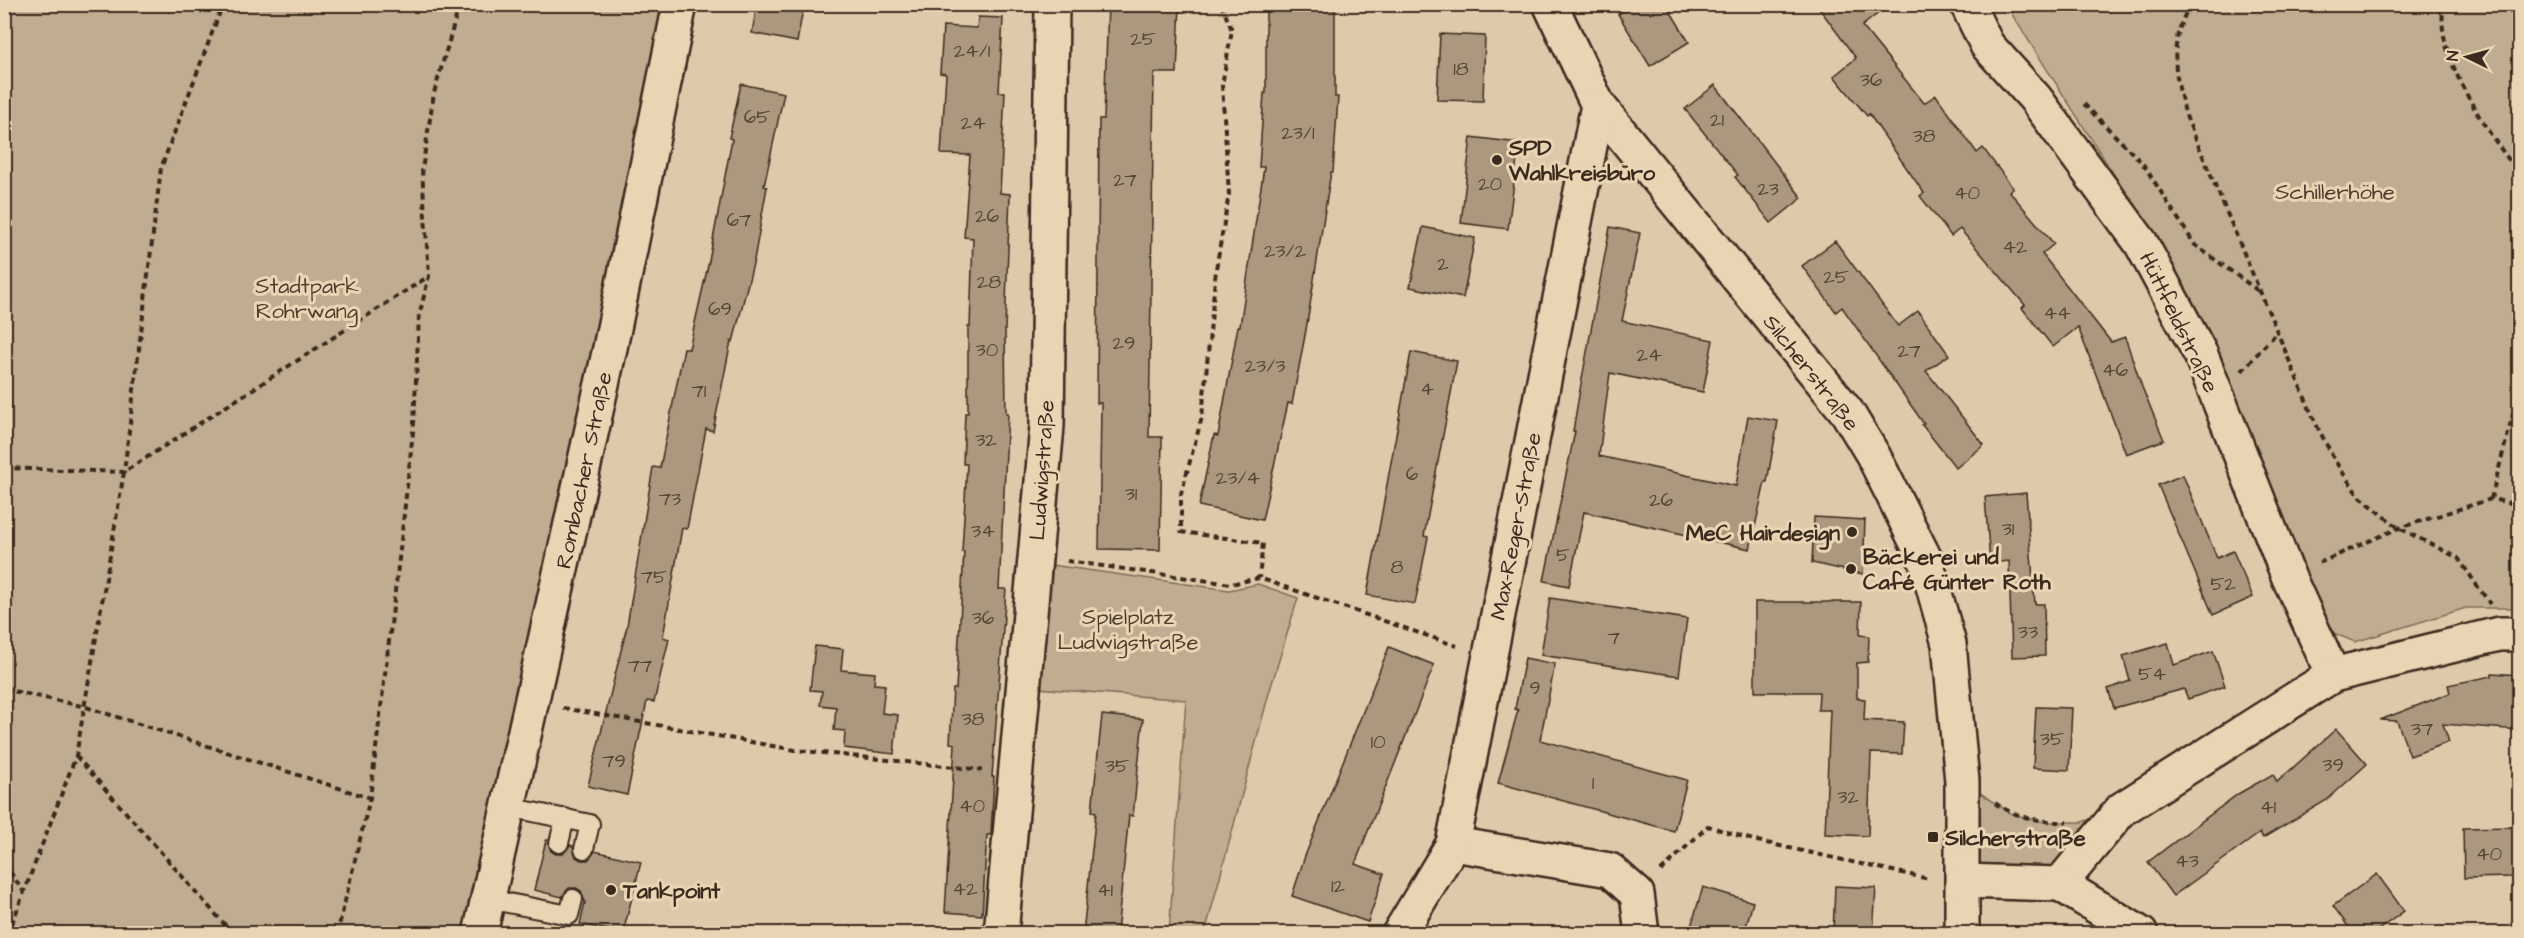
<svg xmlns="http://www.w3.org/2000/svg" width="2524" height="938" font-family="'Architects Daughter',sans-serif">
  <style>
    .green { fill: #c0ac90; stroke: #7e6b57; stroke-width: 1.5 }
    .building { fill: #ab987f; stroke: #3b2a1e; stroke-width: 1.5 }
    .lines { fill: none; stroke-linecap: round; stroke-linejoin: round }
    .service-casing { stroke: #3b2a1e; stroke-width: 22 }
    .minor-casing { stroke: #3b2a1e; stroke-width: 38 }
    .secondary-casing { stroke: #3b2a1e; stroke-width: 38 }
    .path { stroke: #3b2a1e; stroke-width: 4; stroke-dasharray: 6 4.5; stroke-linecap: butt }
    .service { stroke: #e9d4b3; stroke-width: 18 }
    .minor { stroke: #e9d4b3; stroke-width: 33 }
    .secondary { stroke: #e9d4b3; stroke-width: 33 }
    .poi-dot { fill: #3b2a1e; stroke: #e9d4b3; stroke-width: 2 }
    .labels { text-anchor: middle; stroke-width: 6; stroke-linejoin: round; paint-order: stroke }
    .number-label { font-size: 20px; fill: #574636 }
    .poi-label { font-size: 22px; font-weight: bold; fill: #3b2a1e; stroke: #e9d4b3; text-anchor: start }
    .park-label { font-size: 22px; fill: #4f3e2f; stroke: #e9d4b3 }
    .street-label { font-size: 22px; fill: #3b2a1e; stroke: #e9d4b3 }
  </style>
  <rect width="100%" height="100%" fill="#decaaa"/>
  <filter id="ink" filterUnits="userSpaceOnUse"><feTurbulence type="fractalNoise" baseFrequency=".0167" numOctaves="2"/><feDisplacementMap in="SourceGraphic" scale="12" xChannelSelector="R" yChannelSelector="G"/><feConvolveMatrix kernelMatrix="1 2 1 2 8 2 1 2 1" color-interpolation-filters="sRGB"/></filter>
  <g filter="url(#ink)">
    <g class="green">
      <polygon points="5,5 666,5 470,933 5,934"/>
      <polygon points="2006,5 2519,5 2519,608 2466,608 2355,642 2333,633 2311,597 2157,242"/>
      <polygon points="1044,564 1229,590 1258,584 1298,598 1269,693 1205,933 1169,933 1186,700 1037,688"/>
      <polygon points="1962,781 2012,814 2045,822 2082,822 2122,809 2056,877 1972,876"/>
    </g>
    <g class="building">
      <polygon points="757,4 804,4 797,42 752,33"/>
      <polygon points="1108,4 1180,4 1177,73 1154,73 1149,437 1162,437 1160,550 1099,549 1101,403 1097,403 1099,119 1104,119"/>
      <polygon points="1266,4 1335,4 1335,97 1338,97 1333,172 1331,172 1306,330 1292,404 1288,403 1262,520 1199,506 1214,435 1218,436 1238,326 1240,326 1264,167 1259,167 1264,93 1266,93"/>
      <polygon points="1634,4 1666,4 1689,42 1650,66 1618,14"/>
      <polygon points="1816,4 1890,4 1862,26 1924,103 1936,95 1977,153 1983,148 2013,188 2009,191 2054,244 2042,254 2111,342 2125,337 2142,387 2164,440 2126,454 2078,327 2053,347 2022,308 2025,305 1960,229 1951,236 1920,196 1924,193 1869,114 1867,116 1834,76 1856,58"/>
      <polygon points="978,17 1003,18 999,92 1005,92 1000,193 1010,194 1005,330 1006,414 1008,414 999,589 1006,589 992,777 994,777 991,835 987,835 982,915 945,912 955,744 950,743 953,689 956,689 964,552 962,552 967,464 963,464 965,413 968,413 968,327 970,327 973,238 964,237 970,155 941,154 946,74 940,73 943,26 977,28"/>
      <polygon points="1440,34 1485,36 1483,101 1437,100"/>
      <polygon points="741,84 784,93 764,186 767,187 754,260 733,342 731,341 713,431 706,429 687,529 682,528 663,637 669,639 654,702 647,701 627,795 588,786 627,626 653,467 660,468 684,348 689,349 709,261 732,139 729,138"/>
      <polygon points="1715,85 1802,198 1771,223 1735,177 1738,175 1685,109"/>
      <polygon points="1471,137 1519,143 1508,229 1461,223"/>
      <polygon points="1423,227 1475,238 1463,298 1410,287"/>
      <polygon points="1610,227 1640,233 1622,321 1713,340 1703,392 1610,373 1599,456 1736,486 1748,416 1778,421 1767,482 1765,482 1750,549 1584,512 1569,586 1544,581 1575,431 1573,431 1579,395"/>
      <polygon points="1835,241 1898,326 1918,311 1949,355 1926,371 1984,445 1956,468 1922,425 1924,424 1842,307 1836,312 1802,266"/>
      <polygon points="1411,352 1457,361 1424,536 1428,537 1415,604 1367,595"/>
      <polygon points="2183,475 2217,558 2233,551 2253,597 2213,615 2158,485"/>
      <polygon points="2026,493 2035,604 2044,604 2045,656 2012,657 2009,561 1990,563 1985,497"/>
      <polygon points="1814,517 1865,520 1863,574 1812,563"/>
      <polygon points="1550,598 1687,619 1679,676 1541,655"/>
      <polygon points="1755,602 1861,602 1860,635 1869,636 1868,662 1857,663 1857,698 1865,699 1864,720 1904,722 1902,754 1871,753 1868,836 1825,834 1830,710 1818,710 1819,692 1755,692"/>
      <polygon points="2168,643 2174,665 2213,651 2225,686 2188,699 2184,689 2114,708 2108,689 2130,681 2123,656"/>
      <polygon points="815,646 843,649 841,670 875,673 874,684 885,685 882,713 898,715 894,754 844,748 845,731 834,730 836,707 820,705 822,691 810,690"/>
      <polygon points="1389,647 1434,665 1355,864 1384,874 1368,922 1292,896 1305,856"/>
      <polygon points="1525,658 1555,664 1540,740 1687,780 1674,831 1498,783 1518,710 1515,709"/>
      <polygon points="2492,673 2520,675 2520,730 2443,724 2449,742 2410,756 2397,721 2380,720 2450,693 2448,685 2492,676"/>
      <polygon points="2036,707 2072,708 2069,770 2033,768"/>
      <polygon points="1102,715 1143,719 1133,816 1129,815 1117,933 1083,933 1096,812 1092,811"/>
      <polygon points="2336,729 2367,764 2327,800 2263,838 2260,833 2173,896 2148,862 2238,794 2273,774 2277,782"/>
      <polygon points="2514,827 2515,877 2464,878 2463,828"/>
      <polygon points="546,840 548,840 551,851 556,854 563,854 570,845 573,846 576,857 581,860 588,860 595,851 641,862 623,933 580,924 585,902 581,891 576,888 569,888 562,897 534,890"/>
      <polygon points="2377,874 2404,911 2374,933 2353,933 2333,906"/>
      <polygon points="1835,886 1876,888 1873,933 1833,933"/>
      <polygon points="1703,887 1753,902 1744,933 1689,933"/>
    </g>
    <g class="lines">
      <g class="service-casing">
        <g id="service">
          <polyline points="509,807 590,824 584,849"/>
          <polyline points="559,843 565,818"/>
          <polyline points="488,899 569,915 573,899"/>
        </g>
      </g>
      <g class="minor-casing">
        <g id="minor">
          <polyline points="1550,4 1598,105 1847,412 1873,455 1926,561 1949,644 1962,781 1962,934"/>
          <polyline points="1967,4 1987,45 2035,98 2141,243 2201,355 2289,578 2333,675"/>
          <polyline points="1453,844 1610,870 1637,894 1642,934"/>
          <polyline points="1963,881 2060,884 2122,809 2333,675 2499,634 2520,634"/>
          <polyline points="2060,884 2141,934"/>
          <polyline points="1001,934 1047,426 1052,4"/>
          <polyline points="1399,934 1453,844 1598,105"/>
        </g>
      </g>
      <g class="secondary-casing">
        <polyline id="secondary" points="480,934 610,348 680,4"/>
      </g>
      <g class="path">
        <polyline points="1221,4 1232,30 1222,85 1229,194 1216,269 1202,417 1181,494 1181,532 1263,543 1259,578"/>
        <path d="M 2191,4 C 2167,42 2175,76 2186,116 L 2316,424 L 2335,461 L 2358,495 L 2399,528 L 2458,558 L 2490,604"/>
        <polyline points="2431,4 2442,13"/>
        <path d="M 2445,4 C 2429,49 2492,140 2520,174"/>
        <polyline points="2084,104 2143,164 2195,245 2261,293"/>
        <polyline points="2242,371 2277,332"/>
        <polyline points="4,468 124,472 161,168 223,4"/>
        <polyline points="2491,499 2520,387"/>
        <polyline points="1067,561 1231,584 1259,578 1457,646"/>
        <polyline points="2319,563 2399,528 2491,499 2520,505"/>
        <polyline points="4,689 86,707 370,798"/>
        <polyline points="563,708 795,750 982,770"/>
        <polyline points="76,756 233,934"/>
        <path d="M 1995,803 C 2017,818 2040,822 2067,822"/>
        <polyline points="4,863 23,891"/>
        <polyline points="1661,871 1708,826 1753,840 1929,879"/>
        <polyline points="8,934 76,756 124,472 429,276"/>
        <polyline points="337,934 370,798 400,550 414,423 419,316 429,276 422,170 434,93 456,17 462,4"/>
      </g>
      <use href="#service" class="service"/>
      <use href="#minor" class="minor"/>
      <use href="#secondary" class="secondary"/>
    </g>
  </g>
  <g class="poi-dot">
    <circle cx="1497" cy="160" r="6"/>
    <circle cx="1852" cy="532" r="6"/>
    <circle cx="1851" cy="569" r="6"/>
    <rect x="1927" y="831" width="12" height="12" rx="3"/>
    <circle cx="611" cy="890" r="6"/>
  </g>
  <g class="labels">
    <g class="number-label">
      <text x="1143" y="45">25</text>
      <text x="972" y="57">24/1</text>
      <text x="1461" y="75">18</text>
      <text x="1871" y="86">36</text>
      <text x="757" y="123">65</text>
      <text x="1717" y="126">21</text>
      <text x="973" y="129">24</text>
      <text x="1298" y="139">23/1</text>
      <text x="1924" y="142">38</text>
      <text x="1125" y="186">27</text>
      <text x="1490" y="190">20</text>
      <text x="1768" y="195">23</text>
      <text x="1967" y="199">40</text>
      <text x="987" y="222">26</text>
      <text x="739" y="226">67</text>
      <text x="2015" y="253">42</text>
      <text x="1285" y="257">23/2</text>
      <text x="1443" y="270">2</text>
      <text x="1836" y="283">25</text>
      <text x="989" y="288">28</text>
      <text x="720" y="315">69</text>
      <text x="2057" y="319">44</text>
      <text x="1124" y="349">29</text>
      <text x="987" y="356">30</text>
      <text x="1909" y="357">27</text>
      <text x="1649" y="361">24</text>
      <text x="1265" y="372">23/3</text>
      <text x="2115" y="376">46</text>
      <text x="1427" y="395">4</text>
      <text x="699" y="397">71</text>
      <text x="986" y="446">32</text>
      <text x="1412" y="480">6</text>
      <text x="1238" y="484">23/4</text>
      <text x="1131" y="500">31</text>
      <text x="670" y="505">73</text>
      <text x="1661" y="506">26</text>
      <text x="2008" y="535">31</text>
      <text x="983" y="537">34</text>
      <text x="1563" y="561">5</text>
      <text x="1397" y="573">8</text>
      <text x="654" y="583">75</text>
      <text x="2223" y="590">52</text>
      <text x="983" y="624">36</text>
      <text x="2028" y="638">33</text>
      <text x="1614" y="644">7</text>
      <text x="640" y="672">77</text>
      <text x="2152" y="680">54</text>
      <text x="1535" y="694">9</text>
      <text x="973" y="725">38</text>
      <text x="2422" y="735">37</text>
      <text x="2052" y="745">35</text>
      <text x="1378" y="748">10</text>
      <text x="614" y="767">79</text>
      <text x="2333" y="771">39</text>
      <text x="1117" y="772">35</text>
      <text x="1593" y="789">1</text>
      <text x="1848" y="803">32</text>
      <text x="972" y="812">40</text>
      <text x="2268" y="813">41</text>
      <text x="2489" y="860">40</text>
      <text x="2187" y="867">43</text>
      <text x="1338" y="892">12</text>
      <text x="965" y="895">42</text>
      <text x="1105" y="896">41</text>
    </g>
    <g class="poi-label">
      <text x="1509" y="155">SPD<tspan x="1509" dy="25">Wahlkreisbüro</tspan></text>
      <text x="1840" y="540" text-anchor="end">MeC Hairdesign</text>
      <text x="1863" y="564">Bäckerei und<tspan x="1863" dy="25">Café Günter Roth</tspan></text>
      <text x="1945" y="845">Silcherstraße</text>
      <text x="623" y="898">Tankpoint</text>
    </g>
    <g class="park-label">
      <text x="2335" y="199">Schillerhöhe</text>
      <text x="307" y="293">Stadtpark<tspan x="307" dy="25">Rohrwang</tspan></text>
      <text x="1128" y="624">Spielplatz<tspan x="1128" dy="25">Ludwigstraße</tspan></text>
    </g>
    <g class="street-label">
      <text transform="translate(2180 322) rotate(64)" y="8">Hüttfeldstraße</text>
      <text transform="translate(1812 372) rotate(52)" y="8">Silcherstraße</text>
      <text transform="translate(583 470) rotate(-78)" y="8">Rombacher Straße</text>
      <text transform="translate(1041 470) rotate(-86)" y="8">Ludwigstraße</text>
      <text transform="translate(1515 526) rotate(-79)" y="8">Max-Reger-Straße</text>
    </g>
  </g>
  <rect width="2524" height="938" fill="none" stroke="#e9d4b3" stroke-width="24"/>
  <rect x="12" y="12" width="2500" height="914" fill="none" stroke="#3b2a1e" stroke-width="2" filter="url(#ink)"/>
  <g transform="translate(2467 57) rotate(275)" stroke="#e9d4b3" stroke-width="4.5" paint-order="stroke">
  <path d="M0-4.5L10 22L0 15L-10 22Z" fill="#3b2a1e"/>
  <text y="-9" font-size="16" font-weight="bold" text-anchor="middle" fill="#3b2a1e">N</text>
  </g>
</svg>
